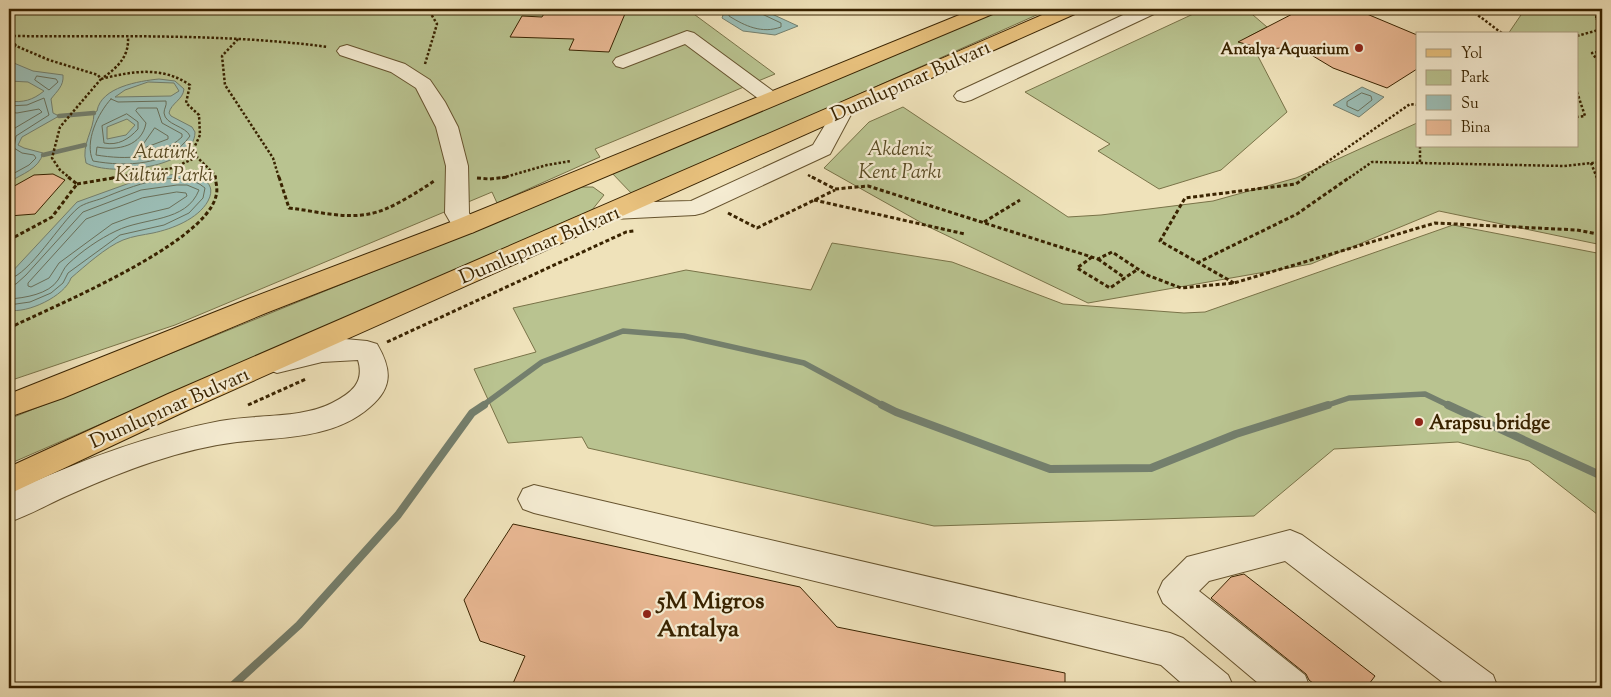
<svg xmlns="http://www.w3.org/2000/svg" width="1611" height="697" font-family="'Sorts Mill Goudy',serif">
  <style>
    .green { fill: #b9c390; stroke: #797348 }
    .water { fill: #9bbdb5; stroke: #747f6d; fill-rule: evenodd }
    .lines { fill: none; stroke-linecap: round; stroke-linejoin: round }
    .shore { stroke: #6a705a; stroke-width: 1 }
    .stream-far2 { stroke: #747f6d; stroke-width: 4.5 }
    .stream-far1 { stroke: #747f6d; stroke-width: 5.5 }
    .stream { stroke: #747f6d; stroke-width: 8 }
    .building { fill: #e9b893; stroke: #392300 }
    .minor-casing { stroke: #66532e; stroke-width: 2 }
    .major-casing { stroke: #392300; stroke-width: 2 }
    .path-far1 { stroke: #392300; stroke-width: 2.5; stroke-dasharray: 2.5 2; stroke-linecap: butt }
    .path { stroke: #392300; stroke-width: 3; stroke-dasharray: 4 2.5; stroke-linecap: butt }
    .minor { fill: #f5ecd2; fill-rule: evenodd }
    .major { fill: #e8c17d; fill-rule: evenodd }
    .poi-dot { fill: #8f2418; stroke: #f5ecd2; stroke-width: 2 }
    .labels { text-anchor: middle; stroke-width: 4.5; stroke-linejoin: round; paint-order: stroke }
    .far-poi-label { font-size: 16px; font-weight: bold; fill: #392300; stroke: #f5ecd2; text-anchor: end }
    .street-label { font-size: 20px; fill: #392300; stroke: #f5ecd2 }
    .park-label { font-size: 20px; font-style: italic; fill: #594b24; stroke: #f5ecd2 }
    .poi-label { font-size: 20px; font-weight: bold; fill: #392300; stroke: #f5ecd2; text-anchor: start }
    .near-poi-label { font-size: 24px; font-weight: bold; fill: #392300; stroke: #f5ecd2; text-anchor: start }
  </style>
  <rect width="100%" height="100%" fill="#efe2ba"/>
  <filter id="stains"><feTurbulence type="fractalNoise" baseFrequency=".004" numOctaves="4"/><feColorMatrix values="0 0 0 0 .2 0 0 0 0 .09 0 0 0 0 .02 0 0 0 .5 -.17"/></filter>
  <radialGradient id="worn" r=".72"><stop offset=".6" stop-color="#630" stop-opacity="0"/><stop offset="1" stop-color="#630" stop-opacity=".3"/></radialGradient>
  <g class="green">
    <polygon points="9,9 687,9 775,74 595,149 600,157 497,203 492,192 175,325 9,381"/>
    <polygon points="1004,9 1050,9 633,195 610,171"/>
    <polygon points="1204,9 1246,9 1267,27 1248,37 1287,112 1221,170 1159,189 1098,151 1110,144 1025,92"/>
    <polygon points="1525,9 1602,9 1602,245 1439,211 1311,264 1088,303 929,227 824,168 869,122 903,107 1068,217 1101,215 1213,201 1296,178 1417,123 1417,146 1577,146 1577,34 1508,34"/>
    <polygon points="582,187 593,187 604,195 592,210 9,464 9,419"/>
    <polygon points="1453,225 1602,254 1602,518 1529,461 1458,442 1334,449 1254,516 934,526 588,448 582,437 508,443 474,369 536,352 513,308 686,270 811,290 832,243 952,262 1063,304 1184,313 1205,312"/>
  </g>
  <g class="water">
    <polygon points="725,9 761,9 798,26 775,35 743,31 722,18"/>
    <path d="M 9,61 L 33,71 L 63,75 C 64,86 57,91 51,99 L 53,113 L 59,116 L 22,137 L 18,145 L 24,148 L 43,153 C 39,169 22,174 9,182 L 9,101 C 23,103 33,100 44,91 L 28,82 L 9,81 Z"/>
    <path d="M 159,79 L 175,81 L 184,89 C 183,100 171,103 169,113 L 171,116 L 192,127 L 195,132 C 195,168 111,177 86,163 C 81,144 94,131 94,113 L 97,111 C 101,87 139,81 159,79 ZM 148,82 L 174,83 L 179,91 L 171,96 L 115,97 L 125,90 ZM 127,119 L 135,125 L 126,135 L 107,139 L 107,127 Z"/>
    <polygon points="1362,87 1384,97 1359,117 1333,105"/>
    <path d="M 176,174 C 191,174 220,178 208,201 C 198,219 172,229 153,233 C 143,235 133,236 123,240 C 106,247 85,266 71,278 C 65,296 27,314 9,310 L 9,275 L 77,202 L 138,180 Z"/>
  </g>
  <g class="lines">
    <g class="shore">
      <path d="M 729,9 L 729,16 C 745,26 762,34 781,27 L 781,23 L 762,14 L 761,9"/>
      <polygon points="37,76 56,79 58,82 49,90 35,80"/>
      <polygon points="1362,93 1371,96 1372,100 1358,111 1347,106 1347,102"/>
      <path d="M 111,99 L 118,102 L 166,101 C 167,106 164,108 164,113 C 165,125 186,126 190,136 C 169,166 126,167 93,161 C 84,142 98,113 111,99 Z"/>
      <polyline points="9,106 27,105 44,98 49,115 16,136 14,148 22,153 34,155 36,158 29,165 9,176"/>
      <path d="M 138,108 L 157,108 L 162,123 L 182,134 L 182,137 C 158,159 127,160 96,155 L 97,147 C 118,151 142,146 146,123 L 136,111 Z"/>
      <polyline points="9,112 17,113 39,109 42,112 15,128 9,137"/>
      <path d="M 127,114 L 138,122 L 138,129 C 129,139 118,146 104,143 L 102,126 Z"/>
      <polygon points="155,128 168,136 168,139 144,148 143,145"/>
      <polygon points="177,192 186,193 187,196 169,208 131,217 112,224 59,263 49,278 31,287 28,286 28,283 86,219 142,198"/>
      <path d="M 9,279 C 30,274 60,223 78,208 C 84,203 95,201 103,198 C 130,187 180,166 205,188 L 203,198 L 189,213 L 164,225 L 120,235 L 68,273 L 63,283 L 51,293 L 30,302 L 9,305"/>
      <path d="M 9,286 L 16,284 L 26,275 L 83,212 L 141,190 L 177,185 L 187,185 L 199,190 C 186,223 144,217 116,231 C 99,239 82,251 68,264 C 63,269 62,274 58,280 C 49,294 25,298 9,299"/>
    </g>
    <g class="stream-far2">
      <polyline points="59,116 94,113"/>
      <polyline points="43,155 85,145"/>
    </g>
    <g class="stream-far1">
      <polyline points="482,406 542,362 623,331 684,336 804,363 884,406"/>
      <polyline points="1325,406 1349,398 1425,394 1450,406"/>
    </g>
    <g class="stream">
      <polyline points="882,405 896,412 1050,469 1151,468 1236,434 1328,405"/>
      <polyline points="1448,405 1602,476"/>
      <polyline points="230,688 299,625 398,515 472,413 484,405"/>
    </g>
  </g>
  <g class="building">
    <polygon points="547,9 627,9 609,52 569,50 574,39 510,37 522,16 542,17"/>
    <polygon points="1302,9 1355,9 1417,35 1417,69 1387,88 1333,68 1298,47 1265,49 1238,42"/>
    <polygon points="53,174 65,180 35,214 9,216 9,189 34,175"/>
    <polygon points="513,524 800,587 837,627 1065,673 1065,688 511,688 525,656 480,641 464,600"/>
    <polygon points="1244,574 1375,676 1366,688 1319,688 1309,680 1306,674 1211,598 1231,577"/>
  </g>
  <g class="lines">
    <g class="minor-casing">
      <g id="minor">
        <polygon points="1136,9 1159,9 1156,13 971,100 964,102 957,100 954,96 957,92"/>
        <polygon points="687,31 694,33 777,94 780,98 777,102 770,104 763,102 685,44 623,68 616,66 613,62 616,58"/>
        <polygon points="347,45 405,64 430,80 445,102 458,127 468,166 469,213 477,226 474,232 465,234 456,232 445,213 446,166 436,127 416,88 391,72 340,55 337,51 340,47"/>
        <polygon points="844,103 851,105 854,109 830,154 703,213 695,215 614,219 606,216 602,211 606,206 614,203 691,201 813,145 837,105"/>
        <path d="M 345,339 L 367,341 L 377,344 C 391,368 394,387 370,407 C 334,439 281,437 237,442 C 180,449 123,471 71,494 C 50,503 30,515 9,522 L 9,493 C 76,462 147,435 220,421 C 255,414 301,419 332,403 C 351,393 365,383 358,360 L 322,362 L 277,373 L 267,369 L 263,362 L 267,355 C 292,347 318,341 345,339 Z"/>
        <polygon points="534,485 1170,633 1183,638 1228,675 1234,688 1187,688 1161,665 534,513 523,509 518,499 523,489"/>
        <polygon points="1290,530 1302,535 1493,675 1498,688 1450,688 1285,561 1209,581 1199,591 1305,675 1310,688 1264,688 1163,603 1158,592 1163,581 1187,557"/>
      </g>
    </g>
    <g class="major-casing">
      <g id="major">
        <polygon points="974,9 998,9 995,13 474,232 266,313 63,398 9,417 9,394 248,299 456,220"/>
        <polygon points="1056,9 1080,9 1077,13 188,410 9,494 9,467 168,394"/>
      </g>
    </g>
    <g class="path-far1">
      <polyline points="1471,10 1503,34"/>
      <polyline points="1602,17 1595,17 1602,25"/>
      <path d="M 9,36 C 115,37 223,33 328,47"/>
      <polyline points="10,36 16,46 49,60 98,75 101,79 60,127 52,158 60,170 70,178"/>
      <polyline points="1577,36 1602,29"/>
      <polyline points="238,39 222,56 225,85 273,158 279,178"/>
      <polyline points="9,45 16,46"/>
      <polyline points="1602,51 1592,53 1602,66"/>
      <polyline points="425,64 437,24 428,9"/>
      <path d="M 104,77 C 118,67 129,56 128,38"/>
      <path d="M 101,79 C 133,71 162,66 190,85 L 186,103 L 199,115 L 200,135 L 194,148 L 197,157 L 215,175 L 216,178"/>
      <polyline points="1577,92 1585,116 1577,117"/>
      <polyline points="1420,146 1420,163"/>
      <polyline points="1591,163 1597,178"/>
      <polyline points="808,175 814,178"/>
      <polyline points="112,178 173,168 197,157"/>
      <polyline points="502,178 547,165 571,161"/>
      <polyline points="1304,178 1410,104 1417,105"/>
      <polyline points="1349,178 1372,162 1564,166 1602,162"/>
    </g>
    <g class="path">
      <path d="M 279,177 L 289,208 C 315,211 344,219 369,214 C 388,211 418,192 434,181"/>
      <polyline points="812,177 835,189 868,186 1098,259 1112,252 1147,275 1181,288 1234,283 1435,223 1577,230 1602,235"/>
      <polyline points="1597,177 1602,189"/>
      <polyline points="477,178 489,179 508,177"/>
      <polyline points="77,184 119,177"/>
      <polyline points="814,200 965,234"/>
      <polyline points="728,213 757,228 835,190"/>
      <polyline points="984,222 1020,200"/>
      <polyline points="9,240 52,217 77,184 68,177"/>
      <polyline points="1092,257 1077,268 1110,288 1138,269"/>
      <polyline points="1098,259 1125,278"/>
      <polyline points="1197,263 1297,214 1350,177"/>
      <polyline points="1234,283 1160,241 1185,198 1296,184 1306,177"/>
      <path d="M 9,328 C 54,306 205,244 216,196 C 218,190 216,183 215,177"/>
      <polyline points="387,342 626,232 634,231"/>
      <polyline points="248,405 306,379"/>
    </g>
    <use href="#minor" class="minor"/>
    <use href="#major" class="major"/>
  </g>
  <g class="poi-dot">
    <circle cx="1359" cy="48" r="5"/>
    <circle cx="1419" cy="422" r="5"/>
    <circle cx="647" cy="614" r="5"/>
  </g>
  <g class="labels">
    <g class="far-poi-label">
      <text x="1349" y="54">Antalya Aquarium</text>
    </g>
    <g class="street-label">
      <text transform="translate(910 80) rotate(-24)" y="7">Dumlupınar Bulvarı</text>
      <text transform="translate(539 244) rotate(-23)" y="7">Dumlupınar Bulvarı</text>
      <text transform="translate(169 407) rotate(-24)" y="7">Dumlupınar Bulvarı</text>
    </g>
    <g class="park-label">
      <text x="900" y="155">Akdeniz<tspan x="900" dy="23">Kent Parkı</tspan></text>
      <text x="164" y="158">Atatürk<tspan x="164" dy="23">Kültür Parkı</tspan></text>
    </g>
    <g class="poi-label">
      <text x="1429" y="429">Arapsu bridge</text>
    </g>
    <g class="near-poi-label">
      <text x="657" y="608">5M Migros<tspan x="657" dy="28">Antalya</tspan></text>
    </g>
  </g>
  <rect width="1611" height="697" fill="none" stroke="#efe2ba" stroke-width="30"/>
  <rect x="10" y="10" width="1591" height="677" fill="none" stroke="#392300" stroke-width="2.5"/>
  <rect x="15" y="15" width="1581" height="667" fill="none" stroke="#392300"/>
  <rect x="1416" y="32" width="162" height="115" fill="#f5ecd2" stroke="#aa9c7e"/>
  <rect x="1426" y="49" width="25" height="8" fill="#e8c17d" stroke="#aa9c7e"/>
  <text x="1461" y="58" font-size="15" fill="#392300">Yol</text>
  <rect x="1426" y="70" width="25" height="15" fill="#b9c390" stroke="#aa9c7e"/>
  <text x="1461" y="82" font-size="15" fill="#392300">Park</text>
  <rect x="1426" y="95" width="25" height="15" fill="#9bbdb5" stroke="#aa9c7e"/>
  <text x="1461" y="108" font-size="15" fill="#392300">Su</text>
  <rect x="1426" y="120" width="25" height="15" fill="#e9b893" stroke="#aa9c7e"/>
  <text x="1461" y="132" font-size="15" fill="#392300">Bina</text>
  <rect width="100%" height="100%" filter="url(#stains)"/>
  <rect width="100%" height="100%" fill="url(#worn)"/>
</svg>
